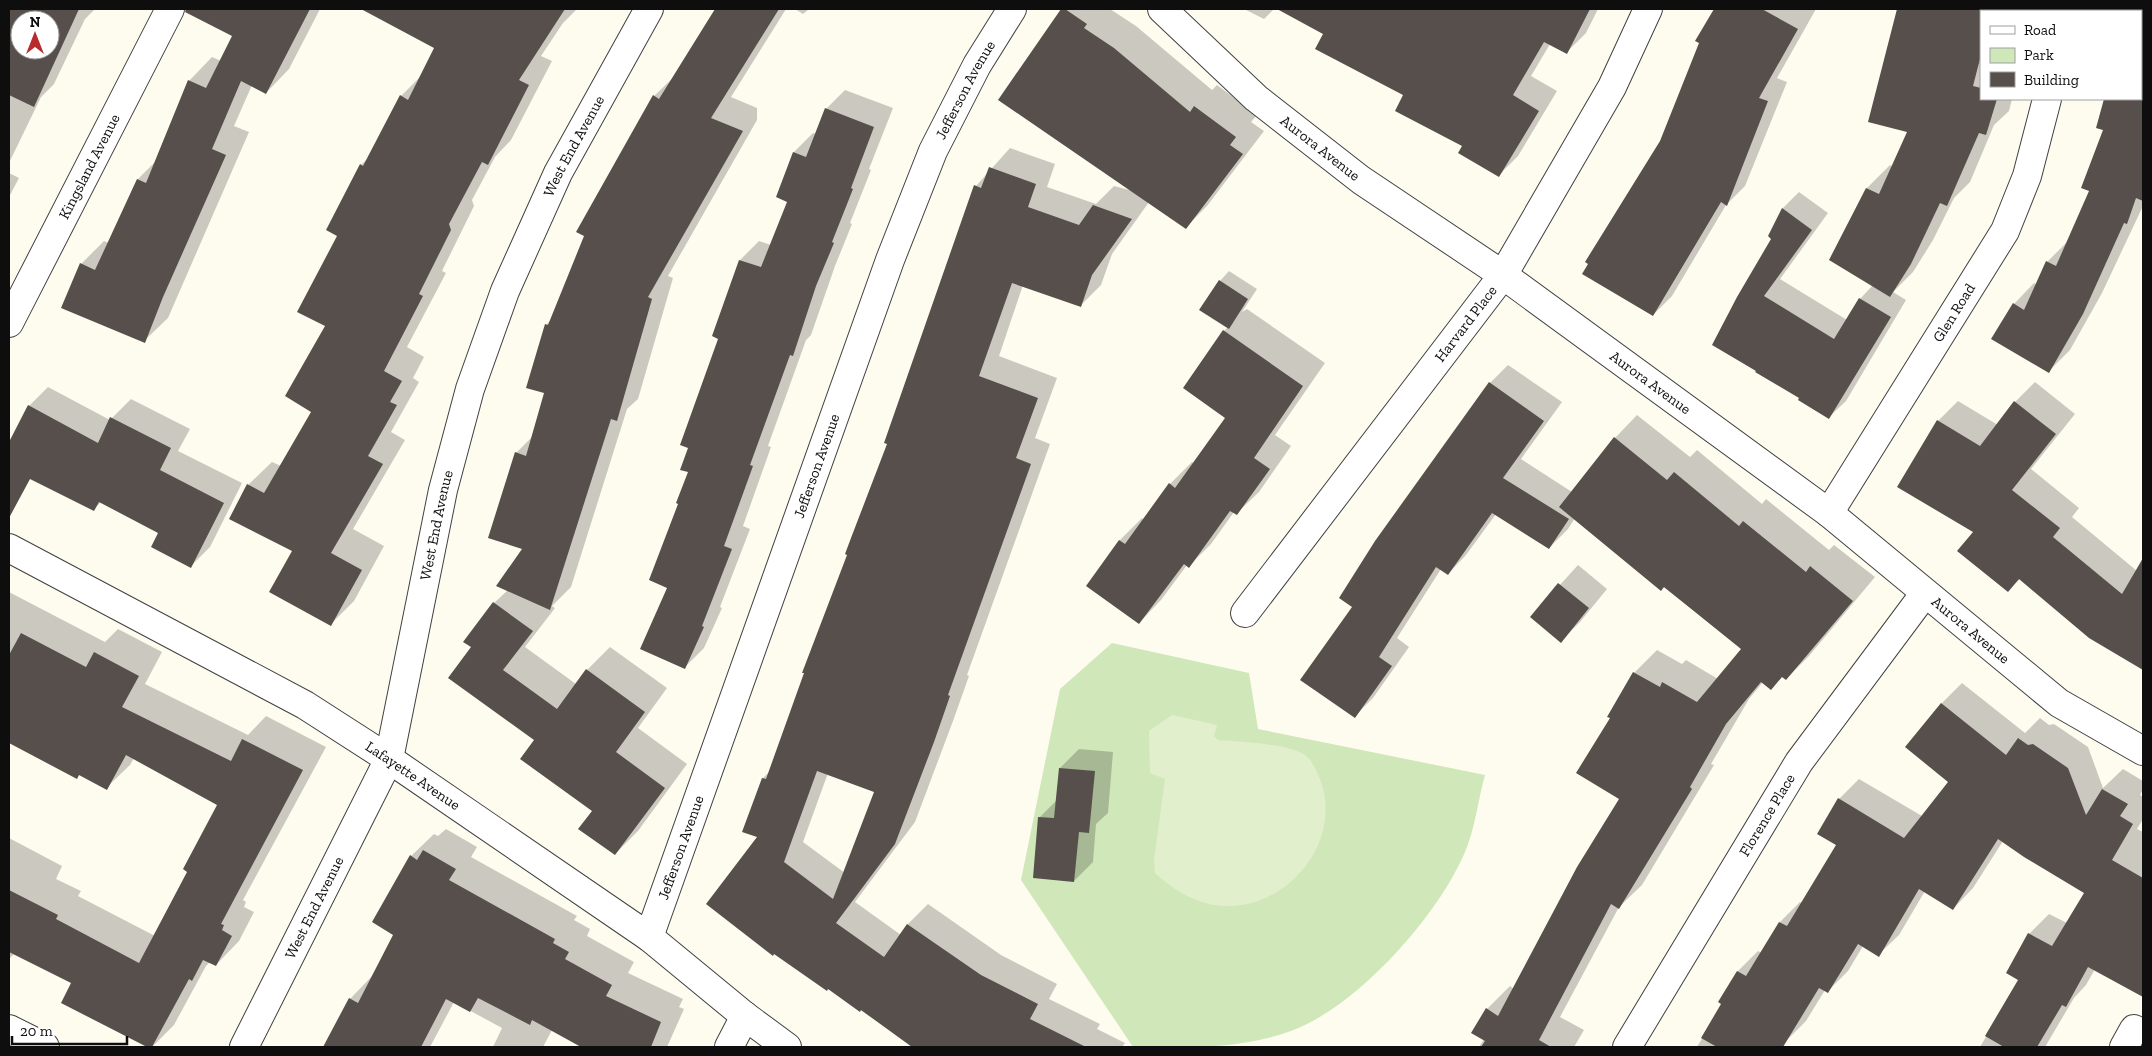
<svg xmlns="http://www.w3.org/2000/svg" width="2152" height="1056" font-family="'Zilla Slab',serif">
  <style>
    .green { fill: #d0e7ba }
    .pitch { fill: #e2efcc }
    .shadow { fill: #0003; fill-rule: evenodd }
    .building { fill: #564f4b; fill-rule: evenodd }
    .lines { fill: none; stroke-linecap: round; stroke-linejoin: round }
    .minor-casing { stroke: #414141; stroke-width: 30 }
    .minor { stroke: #fff; stroke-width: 28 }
    .labels { text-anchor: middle; stroke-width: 5; stroke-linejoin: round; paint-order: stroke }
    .street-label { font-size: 15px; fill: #0e0e0e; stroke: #fff }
  </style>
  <rect width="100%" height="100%" fill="#fefcef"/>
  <path class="green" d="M 1112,643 L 1249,673 L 1258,729 L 1485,775 C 1478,800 1475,829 1465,852 C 1438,916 1357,1007 1291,1031 C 1239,1050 1187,1047 1133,1047 L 1021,880 L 1060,689 Z"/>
  <path class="pitch" d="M 1172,715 L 1217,725 L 1214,736 L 1218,740 C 1239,742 1286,743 1303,754 C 1313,760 1317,772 1321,782 C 1342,842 1288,908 1226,906 C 1200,906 1173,890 1155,873 L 1154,860 L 1165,779 L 1150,773 L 1149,731 Z"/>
  <g class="shadow">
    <path d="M 9,9 L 27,9 L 40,15 L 43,9 L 95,9 L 85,19 L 54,84 L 41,97 L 9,163 ZM 20,20 L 50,20 L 50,50 L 20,50 Z"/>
    <polygon points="226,9 320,9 289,69 266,93 252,85 234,126 249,132 168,318 144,341 81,264 104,241 109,243 138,179 157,160 189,81 212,57 221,61 234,36 217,27"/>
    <polygon points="364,9 577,9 563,23 541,56 552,61 511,140 495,157 472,200 474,206 442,271 446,273 407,347 424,357 413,378 419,382 391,432 405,440 353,529 384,546 354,601 331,624 294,551 248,485 272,462 281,466 313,411 339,235 361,165 370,156 401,96 422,75 436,48"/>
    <polygon points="717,9 786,9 731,97 757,108 757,120 668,276 673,278 638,399 627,409 571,587 552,606 555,608 525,647 576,684 587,670 610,647 667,688 638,728 687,764 638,831 615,854 594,811 535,740 473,647 494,603 508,590 524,548 516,453 533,436 546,393 546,325 551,320 654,96 675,76"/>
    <polygon points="795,9 809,9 803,14"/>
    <path d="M 1062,9 L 1110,9 L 1136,26 L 1212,90 L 1217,85 L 1257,115 L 1251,122 L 1264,131 L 1207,206 L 1185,228 L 1149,202 L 1112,254 L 1101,285 L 1081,305 L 1023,285 L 999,356 L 1057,378 L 1035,438 L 1050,444 L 967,675 L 969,676 L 953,721 L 915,822 L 855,902 L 901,935 L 908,924 L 928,904 L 1001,955 L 1057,984 L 1049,999 L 1100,1024 L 1097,1029 L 1125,1043 L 1122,1047 L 915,1047 L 828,988 L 759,837 L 763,778 L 770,771 L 888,443 L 976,186 L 1010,148 L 1055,164 L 1047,187 L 1096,204 L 1114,186 L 1133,191 L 999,100 ZM 828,773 L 876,791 L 845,873 L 803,842 Z"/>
    <polygon points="1244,9 1274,9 1264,19"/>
    <polygon points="1279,9 1598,9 1586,33 1567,52 1550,44 1531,76 1557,91 1518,156 1499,175 1405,94 1325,33"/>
    <polygon points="1715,9 1816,9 1777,78 1787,82 1745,186 1726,205 1672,296 1653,315 1662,142 1701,43 1697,41"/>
    <polygon points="1898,9 2010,9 2009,11 1981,11 1981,99 2012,99 2009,111 1994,125 1970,182 1954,198 1933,240 1913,272 1893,292 1906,300 1846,401 1829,417 1758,370 1714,344 1773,238 1769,236 1783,208 1799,192 1828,213 1780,279 1847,320 1860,299 1873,285 1831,260 1867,188 1890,165 1893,167 1908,131 1869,121"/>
    <polygon points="2128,9 2143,9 2143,206 2102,293 2070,350 2049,371 2014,304 2034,283 2037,285 2047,262 2068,241 2090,190 2104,130 2097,128 2106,99 2141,99 2141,11 2127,11"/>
    <polygon points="845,90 893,108 869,169 871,170 850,223 852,224 835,266 811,335 806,340 768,446 771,447 743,526 750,529 720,607 722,608 704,648 685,667 669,587 689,471 720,338 714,336 740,260 759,241 771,245 788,201 777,196 794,152 813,133 816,134 826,109"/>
    <polygon points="9,173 19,178 9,197"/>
    <polygon points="1229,271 1257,289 1242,312 1247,309 1325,363 1275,435 1291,446 1259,492 1236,514 1234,512 1211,544 1189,566 1187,565 1161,600 1139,623 1087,586 1120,540 1142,518 1144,520 1170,484 1192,462 1194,463 1227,418 1224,331 1228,327 1220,281"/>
    <polygon points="1508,365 1562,402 1521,459 1572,492 1615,438 1637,415 1690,457 1697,450 1762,504 1766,499 1829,550 1834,545 1875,577 1809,656 1786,679 1783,676 1763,682 1749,699 1711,764 1714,765 1642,885 1619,907 1560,1017 1584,1030 1574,1047 1479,1047 1484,1039 1487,1009 1510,986 1514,989 1621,798 1611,718 1634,673 1657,650 1682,664 1686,660 1718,679 1743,649 1575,518 1568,529 1549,548 1496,514 1466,555 1448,574 1441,569 1397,638 1409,647 1373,698 1355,716 1354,606 1490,383"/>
    <polygon points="2035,382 2075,414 2031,469 2079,508 2072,517 2137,571 2143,560 2143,663 2140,667 2020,579 2008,590 1975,531 1938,421 1958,401 1998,425 2015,402"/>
    <polygon points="48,387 110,420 131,399 190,429 178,451 242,483 210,547 191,566 160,532 101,502 94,509 31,477 29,480 9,469 9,445 29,406"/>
    <polygon points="1578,565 1607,589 1580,622 1561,641 1531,617"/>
    <polygon points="9,592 105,642 118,629 162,652 145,684 248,735 266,716 326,747 243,900 246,902 244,907 254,912 239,941 216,965 210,962 206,966 174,1025 152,1047 63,1003 73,983 14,954 9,959 9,838 62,866 56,879 81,891 78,896 155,936 189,871 219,804 134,758 130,765 106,788 80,774 77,778 9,742"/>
    <polygon points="1962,683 2025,733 2040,718 2049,725 2054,724 2088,747 2103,788 2123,769 2143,781 2143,789 2140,795 2143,797 2143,819 2137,829 2143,832 2143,995 2095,969 2086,985 2074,998 2045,1047 1980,1047 2020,979 2029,934 2049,914 2067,923 2086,893 2003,841 1973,888 1953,909 1925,891 1899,935 1878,955 1863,946 1848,971 1828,991 1825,990 1806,1021 1786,1041 1779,1037 1773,1047 1697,1047 1723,1003 1720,1001 1738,971 1758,951 1762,953 1780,922 1800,902 1802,903 1838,845 1839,799 1859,779 1922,816 1950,781 1907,747 1942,703"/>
    <polygon points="1079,749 1113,752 1108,813 1096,824 1093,862 1074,881 1040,817 1057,800 1060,768"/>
    <polygon points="446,829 477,847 471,857 577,916 574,920 590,929 587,936 634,962 628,973 683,999 679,1007 684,1009 667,1047 584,1047 552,1030 543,1047 493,1047 502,1028 454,1002 430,1047 336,1047 350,999 372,976 395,934 411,856 434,834 438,836"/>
  </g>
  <g class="building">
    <path d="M 9,9 L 79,9 L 34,107 L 9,95 ZM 20,20 L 50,20 L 50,50 L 20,50 Z"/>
    <polygon points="186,9 310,9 266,94 241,81 212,149 226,155 163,297 145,343 61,308 80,263 95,270 137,179 146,183 188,80 206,88 232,36 185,12"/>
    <polygon points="361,9 565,9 519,80 529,85 488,165 482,162 449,224 451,230 419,294 423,296 384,371 402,381 390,402 397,405 368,456 383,464 331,553 362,570 331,626 269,592 292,551 229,519 247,484 264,493 311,412 285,396 325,326 297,312 337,236 326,230 360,164 363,166 400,95 408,100 434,48"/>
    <polygon points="715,9 779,9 711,118 743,131 648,297 652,299 617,421 611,419 550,610 496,586 522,549 488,538 515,452 526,456 544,393 526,388 545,324 548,325 584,236 576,232 653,95 659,99"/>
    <polygon points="1061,9 1065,9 1087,24 1084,28 1114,48 1190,112 1194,106 1236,137 1230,145 1243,154 1186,229 998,100"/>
    <polygon points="1277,9 1590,9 1567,54 1544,42 1513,95 1539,111 1499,177 1458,153 1462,146 1395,111 1403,95 1315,49 1323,34"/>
    <polygon points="1714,9 1762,9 1798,29 1759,98 1768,101 1727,206 1721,202 1653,316 1582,274 1588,264 1585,262 1660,141 1699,43 1695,41"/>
    <polygon points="1897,9 1981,9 1981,55 1973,86 1981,88 1981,99 1997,99 1986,135 1979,133 1947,206 1940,203 1911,264 1890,297 1829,260 1866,188 1879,194 1907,132 1868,122"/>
    <polygon points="2104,99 2143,99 2143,201 2136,198 2127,224 2124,223 2083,314 2049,373 1991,339 2013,303 2024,310 2046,261 2056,266 2089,191 2081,188 2103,130 2096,128"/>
    <polygon points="825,108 874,127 851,188 853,189 832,242 834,243 816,286 793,356 790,355 750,465 753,466 724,546 732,549 702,626 704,627 685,669 640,649 667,588 649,580 678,504 676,503 688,472 680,470 688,448 680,445 718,339 712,336 739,260 761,267 787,202 776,197 793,152 806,157"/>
    <path d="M 989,167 L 1036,184 L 1028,207 L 1079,225 L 1093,205 L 1132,219 L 1092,275 L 1081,307 L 1012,283 L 979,376 L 1038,398 L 1016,458 L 1031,464 L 948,695 L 950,696 L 934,742 L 895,844 L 836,923 L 884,957 L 907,924 L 981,975 L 1038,1004 L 1030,1019 L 1086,1047 L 912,1047 L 861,1010 L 860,1012 L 828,989 L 827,991 L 774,954 L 773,956 L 706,904 L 757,837 L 742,832 L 762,778 L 766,779 L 804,673 L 802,673 L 847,555 L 845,554 L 851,538 L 887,444 L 884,443 L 974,185 L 981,188 ZM 817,771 L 874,792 L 833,899 L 784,862 Z"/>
    <polygon points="1782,208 1812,230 1764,296 1834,339 1859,298 1891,317 1829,419 1798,400 1799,398 1755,372 1756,371 1712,345 1737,297 1771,239 1768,236"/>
    <polygon points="1219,280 1248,299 1229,329 1199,310"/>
    <polygon points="1223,330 1303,386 1254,458 1270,469 1237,515 1230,511 1189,568 1184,564 1139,624 1086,586 1119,540 1125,544 1169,483 1175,488 1225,418 1183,388"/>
    <polygon points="1489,382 1544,421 1503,478 1569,519 1549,549 1492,513 1448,575 1436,567 1379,657 1392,666 1355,718 1300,680 1352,607 1339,598 1375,541"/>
    <polygon points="2014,401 2056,434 2012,490 2060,528 2053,537 2122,594 2143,558 2143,670 2089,638 2019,579 2008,592 1957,551 1973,532 1897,487 1937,420 1980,446"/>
    <polygon points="28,405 98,443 110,417 171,448 160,470 224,503 191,568 151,547 158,533 99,502 94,511 30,479 9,518 9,442"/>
    <polygon points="1614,437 1667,480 1674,472 1739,526 1743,521 1806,572 1810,566 1853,601 1786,680 1782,677 1771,690 1761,682 1726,724 1690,787 1692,789 1619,909 1611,904 1539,1040 1551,1047 1481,1047 1485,1041 1471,1033 1486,1008 1498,1016 1577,867 1619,799 1576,773 1610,718 1607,717 1633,672 1660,687 1662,682 1697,702 1741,649 1664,587 1661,591 1559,507"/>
    <polygon points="1558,583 1589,608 1561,643 1530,617"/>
    <polygon points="493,602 533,631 503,670 557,709 586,669 645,712 616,752 665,788 615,855 578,829 592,811 520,759 534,740 448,678 471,647 463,642"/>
    <polygon points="21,633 86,667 94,652 139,676 122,707 231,761 242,739 303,770 221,924 224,925 222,930 232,936 216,966 203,960 192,981 189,979 152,1047 147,1047 61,1003 71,983 9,952 9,890 58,915 56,919 139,963 187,872 183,869 217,805 126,755 107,790 79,775 77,779 9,743 9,655"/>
    <polygon points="1941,703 2006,755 2018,738 2028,745 2033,744 2068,768 2086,815 2102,789 2128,804 2120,816 2133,824 2112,860 2143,878 2143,997 2088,967 2066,1007 2062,1005 2037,1047 2004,1047 1985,1036 2018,980 2006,973 2028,933 2052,946 2084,893 2024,857 1998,839 1953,910 1919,889 1879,957 1858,944 1828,993 1819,988 1783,1047 1717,1047 1701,1038 1721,1004 1718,1002 1737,971 1746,976 1779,922 1787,926 1836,845 1817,834 1838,798 1904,838 1948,782 1905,747"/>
    <polygon points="1059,768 1095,771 1089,833 1079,832 1074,882 1033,878 1038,817 1054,818"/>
    <polygon points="423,850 456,869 449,880 555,939 553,943 569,952 565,959 612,985 606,996 661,1022 651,1047 581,1047 532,1020 530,1025 478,998 470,1012 446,999 421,1047 323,1047 349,998 358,1003 393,935 372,922 410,855 417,860"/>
  </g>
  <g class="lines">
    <g class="minor-casing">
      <g id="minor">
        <path id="s1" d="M 1162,9 L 1256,98 L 1361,180 L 1503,275 L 1829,513 L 2059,703 L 2143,751"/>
        <polyline points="2069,11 2069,9"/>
        <path id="s2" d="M 9,323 L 170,9"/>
        <path id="s3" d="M 1829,513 L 2005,231 L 2027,176 L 2047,99"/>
        <path id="s4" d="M 9,548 L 305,705 L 389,759 L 649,937 L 745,1016 L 787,1047"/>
        <path id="s5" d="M 1245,613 L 1503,275 L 1612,87 L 1648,9"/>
        <path id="s6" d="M 649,937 L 890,260 L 933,151 L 977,65 L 1012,9"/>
        <polyline points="9,1029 45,1047"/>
        <path id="s7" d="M 244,1047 L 389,759 L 443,490 L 470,389 L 505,291 L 558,173 L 649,9"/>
        <polyline points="729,1047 745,1016"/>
        <path id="s8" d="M 1627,1047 L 1799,762 L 1925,593"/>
        <polyline points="2124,1047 2134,1029"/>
      </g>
    </g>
    <use href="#minor" class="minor"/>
  </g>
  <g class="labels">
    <g class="street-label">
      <text dy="5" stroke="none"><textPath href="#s6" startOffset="905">Jefferson Avenue</textPath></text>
      <text dy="5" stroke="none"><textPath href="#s7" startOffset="966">West End Avenue</textPath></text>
      <text dy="5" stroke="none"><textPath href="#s1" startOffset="211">Aurora Avenue</textPath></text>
      <text dy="5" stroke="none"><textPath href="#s2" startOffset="176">Kingsland Avenue</textPath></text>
      <text dy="5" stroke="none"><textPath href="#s3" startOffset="236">Glen Road</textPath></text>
      <text dy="5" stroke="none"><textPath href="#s5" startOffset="364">Harvard Place</textPath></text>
      <text dy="5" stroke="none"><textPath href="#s1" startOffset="616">Aurora Avenue</textPath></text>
      <text dy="5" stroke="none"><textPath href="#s6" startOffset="500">Jefferson Avenue</textPath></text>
      <text dy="5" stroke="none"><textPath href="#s7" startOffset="561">West End Avenue</textPath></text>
      <text dy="5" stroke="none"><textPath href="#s1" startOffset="1021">Aurora Avenue</textPath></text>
      <text dy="5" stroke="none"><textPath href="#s4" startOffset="464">Lafayette Avenue</textPath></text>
      <text dy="5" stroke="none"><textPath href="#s8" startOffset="271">Florence Place</textPath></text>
      <text dy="5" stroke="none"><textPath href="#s6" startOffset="95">Jefferson Avenue</textPath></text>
      <text dy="5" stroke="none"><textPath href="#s7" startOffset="156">West End Avenue</textPath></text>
    </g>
  </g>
  <rect width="2152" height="1056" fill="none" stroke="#0e0e0e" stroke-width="20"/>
  <rect x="1980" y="10" width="162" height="90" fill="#ffffff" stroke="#9f9f9f"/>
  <rect x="1990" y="26" width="25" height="8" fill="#ffffff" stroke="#9f9f9f"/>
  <text x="2024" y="35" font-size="15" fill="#0e0e0e">Road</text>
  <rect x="1990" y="48" width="25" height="15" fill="#d0e7ba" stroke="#9f9f9f"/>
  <text x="2024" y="60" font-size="15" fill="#0e0e0e">Park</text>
  <rect x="1990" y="72" width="25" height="15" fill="#564f4b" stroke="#9f9f9f"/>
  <text x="2024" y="85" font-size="15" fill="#0e0e0e">Building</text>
  <g transform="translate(35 35)"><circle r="24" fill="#ffffff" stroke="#9f9f9f"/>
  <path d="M0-4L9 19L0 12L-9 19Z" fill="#b82c2e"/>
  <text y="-8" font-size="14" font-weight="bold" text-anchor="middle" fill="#0e0e0e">N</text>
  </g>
  <path d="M12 1036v8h115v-8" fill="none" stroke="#0e0e0e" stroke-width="2.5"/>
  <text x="20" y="1036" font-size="15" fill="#0e0e0e" stroke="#ffffff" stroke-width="4" paint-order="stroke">20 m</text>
</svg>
